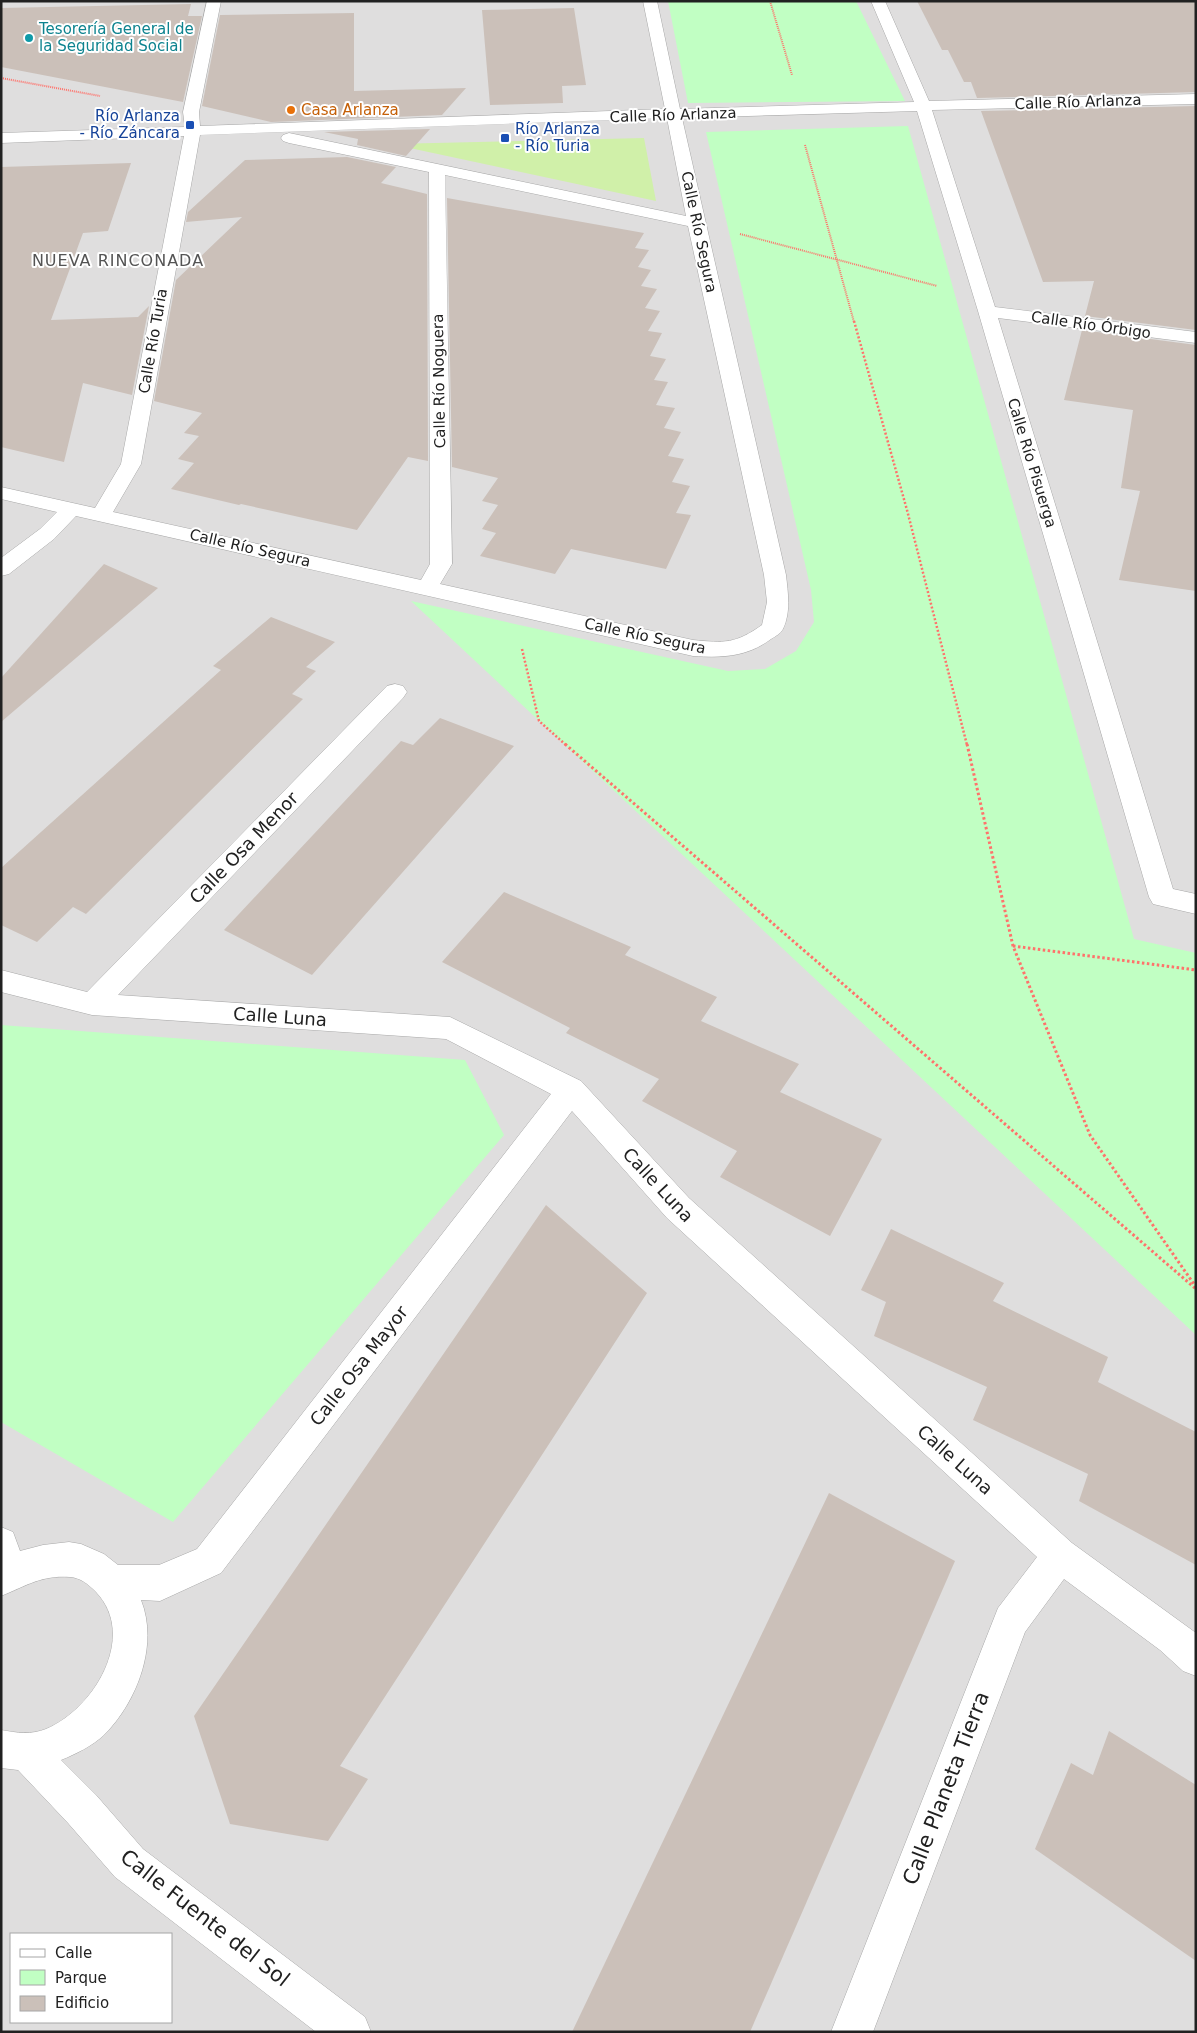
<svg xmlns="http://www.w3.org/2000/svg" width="1197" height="2033" font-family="'DejaVu Sans',sans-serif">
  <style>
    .residential { fill: #dfdede; fill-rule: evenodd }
    .grass { fill: #d0f0a9 }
    .park { fill: #c1ffc3 }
    .building { fill: #cbc0b9 }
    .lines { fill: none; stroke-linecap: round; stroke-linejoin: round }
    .minor-casing { stroke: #a8a8a8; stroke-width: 1 }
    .path-far2 { stroke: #ff726b; stroke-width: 2; stroke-dasharray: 1 1; stroke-linecap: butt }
    .path-far1 { stroke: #ff726b; stroke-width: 2.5; stroke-dasharray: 2 2; stroke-linecap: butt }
    .path { stroke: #ff726b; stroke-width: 3; stroke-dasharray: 2.5 2.5; stroke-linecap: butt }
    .minor { fill: #fff; fill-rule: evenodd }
    .culture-dot { fill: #0f9aa8; stroke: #fff; stroke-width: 2 }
    .food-dot { fill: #e8710a; stroke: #fff; stroke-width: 2 }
    .transit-dot { fill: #1a4fb4; stroke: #fff; stroke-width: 2 }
    .labels { text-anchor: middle; stroke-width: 4; stroke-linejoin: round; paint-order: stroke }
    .far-culture-label { font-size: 15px; fill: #0d838f; stroke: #fff; text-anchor: start }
    .far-street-label { font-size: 15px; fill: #212121; stroke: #fff }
    .far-food-label { font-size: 15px; fill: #c56008; stroke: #fff; text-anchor: start }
    .far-transit-label { font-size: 15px; fill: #164399; stroke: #fff; text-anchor: end }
    .far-neighbourhood-label { font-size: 16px; letter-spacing: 1px; fill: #545454; stroke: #fff }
    .street-label { font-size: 18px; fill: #212121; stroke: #fff }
    .near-street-label { font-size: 21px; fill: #212121; stroke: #fff }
  </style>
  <rect width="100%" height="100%" fill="#f2eee7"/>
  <path class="residential" d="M 1,1 L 1196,1 L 1196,2032 L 1,2032 ZM 11,1934 L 171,1934 L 171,2022 L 11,2022 Z"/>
  <polygon class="grass" points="644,138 656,201 391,144"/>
  <g class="park">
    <polygon points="668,1 856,1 905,101 688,103"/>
    <polygon points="908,126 1134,939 1196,953 1196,1335 411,601 728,671 765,669 796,651 814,622 811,590 706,132"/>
    <polygon points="1,1025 465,1060 504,1135 173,1522 1,1422"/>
  </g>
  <g class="building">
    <polygon points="917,1 1196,1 1196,92 977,98 971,82 964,82 948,50 942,50"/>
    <polygon points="191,4 188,16 202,16 183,102 1,67 1,8"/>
    <polygon points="574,8 586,85 562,86 563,103 490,105 482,10"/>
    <polygon points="354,13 354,91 466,88 442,115 271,122 202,106 220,15"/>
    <polygon points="1196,106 1196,330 1085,316 1094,281 1043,282 981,111"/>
    <polygon points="430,129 406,156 357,145 358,139 324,132"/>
    <polygon points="347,157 396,167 381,183 427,194 428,461 408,457 357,530 241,504 239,505 171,489 194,463 178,459 199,436 184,433 202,413 154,401 176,280 242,217 186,222 188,212 245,160"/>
    <polygon points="131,163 108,231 83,233 51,320 138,317 149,306 132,395 83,383 64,462 1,447 1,167"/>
    <polygon points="447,198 644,233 635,248 649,250 638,267 651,270 641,286 657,289 645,308 660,311 648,331 662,333 650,356 666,359 654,380 668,382 656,405 675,408 664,428 681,432 668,456 684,459 672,482 690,486 676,513 691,515 666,569 571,549 555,574 480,556 496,533 482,529 498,505 482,501 498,478 452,467"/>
    <polygon points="1082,330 1196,345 1196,591 1119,580 1140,491 1121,488 1133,410 1064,400"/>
    <polygon points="104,564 158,588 1,722 1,678"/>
    <polygon points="271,617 335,642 306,667 316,671 292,694 303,699 86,914 73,907 37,942 1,925 1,868 221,670 213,666"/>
    <polygon points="440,718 514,746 312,975 224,930 401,741 413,745"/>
    <polygon points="504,892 631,947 625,955 717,997 701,1021 799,1064 780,1092 882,1139 830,1236 720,1177 737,1151 642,1101 659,1079 566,1033 570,1028 442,962"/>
    <polygon points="546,1205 647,1293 340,1766 368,1779 328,1841 230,1824 194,1716"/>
    <polygon points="891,1229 1004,1283 993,1301 1108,1357 1098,1382 1196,1432 1196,1565 1079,1501 1088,1474 973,1420 987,1387 874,1336 886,1302 861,1290"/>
    <polygon points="829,1493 955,1561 750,2032 572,2032"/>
    <polygon points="1109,1731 1196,1785 1196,1961 1035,1849 1071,1763 1093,1775"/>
  </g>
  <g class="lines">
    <g class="minor-casing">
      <g id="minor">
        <path d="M 207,1 L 221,1 L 199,112 L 200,126 L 665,109 L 643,1 L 657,1 L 680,109 L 914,102 L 871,1 L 885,1 L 929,101 L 1196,94 L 1196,104 L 932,110 L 995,307 L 1196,332 L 1196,343 L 998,318 L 1173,889 L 1196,894 L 1196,914 L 1153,904 L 1149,897 L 978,311 L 917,111 L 682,118 L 786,575 C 788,593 791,612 783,629 C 780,634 776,636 771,639 C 747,657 722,658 693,656 L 76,516 L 54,539 L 9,574 L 1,576 L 1,558 L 40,529 L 57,512 L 1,499 L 1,487 L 95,508 L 121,464 L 184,136 L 1,143 L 1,133 L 185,127 L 183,112 ZM 667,118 L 686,216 L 289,133 L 283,135 L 281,138 L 283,141 L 289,143 L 429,172 L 430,564 L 421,580 L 113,512 L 141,464 L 200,135 ZM 445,175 L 688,226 L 764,575 L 767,602 L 762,625 C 735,644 725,643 693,640 L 440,584 L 452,564 Z"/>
        <path d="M 395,684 L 403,686 L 407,692 L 403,698 L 118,995 L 450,1017 L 581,1081 L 689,1198 L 1072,1543 L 1196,1633 L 1196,1676 L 1183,1671 L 1160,1650 L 1064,1579 L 1025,1632 L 873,2032 L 831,2032 L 998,1608 L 1037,1557 L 667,1218 L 572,1111 L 221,1573 L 160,1601 L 141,1600 C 159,1645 137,1702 104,1735 C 92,1746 76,1754 61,1760 L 96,1795 L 143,1849 L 365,2017 L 371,2032 L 316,2032 L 115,1877 L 68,1823 L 18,1770 L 1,1768 L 1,1730 C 17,1733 31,1735 46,1729 C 94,1709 138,1636 96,1592 C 88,1584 81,1578 70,1577 C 41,1575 26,1586 1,1596 L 1,1527 L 13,1532 L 20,1551 L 43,1545 L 69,1542 L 81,1544 L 104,1554 L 118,1565 L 159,1565 L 197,1549 L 551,1094 L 446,1039 L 92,1015 L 1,992 L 1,970 L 87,992 L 387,686 Z"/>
      </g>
    </g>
    <g class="path-far2">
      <polyline points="770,1 792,75"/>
      <polyline points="1,78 100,96"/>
      <polyline points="805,145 854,322"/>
      <polyline points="740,234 937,286"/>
    </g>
    <g class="path-far1">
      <polyline points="854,321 907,510 967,745"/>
      <polyline points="522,649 539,721 566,745"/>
    </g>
    <g class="path">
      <polyline points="565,744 1196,1289"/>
      <polyline points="967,744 1013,946 1090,1135 1196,1287"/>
      <polyline points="1013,946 1196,970"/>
    </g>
    <use href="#minor" class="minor"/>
  </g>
  <circle class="culture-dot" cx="29" cy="38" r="5"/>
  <circle class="food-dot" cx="291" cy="110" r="5"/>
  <g class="transit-dot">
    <rect x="185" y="120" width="10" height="10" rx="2.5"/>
    <rect x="500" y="133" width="10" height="10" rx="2.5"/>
  </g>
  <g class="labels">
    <g class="far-culture-label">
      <text x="39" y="34">Tesorería General de<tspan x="39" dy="17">la Seguridad Social</tspan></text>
    </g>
    <g class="far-street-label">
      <text transform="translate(1078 102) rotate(-2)" y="5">Calle Río Arlanza</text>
      <text transform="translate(673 115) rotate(-2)" y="5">Calle Río Arlanza</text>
      <text transform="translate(699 232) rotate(78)" y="5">Calle Río Segura</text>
      <text transform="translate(1091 325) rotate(8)" y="5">Calle Río Órbigo</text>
      <text transform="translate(153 341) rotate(-80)" y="5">Calle Río Turia</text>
      <text transform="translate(439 381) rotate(-91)" y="5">Calle Río Noguera</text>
      <text transform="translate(1032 463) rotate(73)" y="5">Calle Río Pisuerga</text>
      <text transform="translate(250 548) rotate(13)" y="5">Calle Río Segura</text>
      <text transform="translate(645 636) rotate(12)" y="5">Calle Río Segura</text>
    </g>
    <g class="far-food-label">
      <text x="301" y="115">Casa Arlanza</text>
    </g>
    <g class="far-transit-label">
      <text x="180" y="121">Río Arlanza<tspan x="180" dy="17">- Río Záncara</tspan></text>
      <text x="515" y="134" text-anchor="start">Río Arlanza<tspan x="515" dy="17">- Río Turia</tspan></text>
    </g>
    <g class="far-neighbourhood-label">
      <text x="118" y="266">NUEVA RINCONADA</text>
    </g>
    <g class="street-label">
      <text transform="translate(244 848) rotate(-46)" y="6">Calle Osa Menor</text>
      <text transform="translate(280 1017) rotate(4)" y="6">Calle Luna</text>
      <text transform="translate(658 1185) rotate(47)" y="6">Calle Luna</text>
      <text transform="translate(359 1366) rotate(-52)" y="6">Calle Osa Mayor</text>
      <text transform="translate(955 1460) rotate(42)" y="6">Calle Luna</text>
    </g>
    <g class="near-street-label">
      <text transform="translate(946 1788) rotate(-69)" y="7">Calle Planeta Tierra</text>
      <text transform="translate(205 1918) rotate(38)" y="7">Calle Fuente del Sol</text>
    </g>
  </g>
  <rect width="1197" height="2033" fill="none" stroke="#212121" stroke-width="5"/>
  <rect x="10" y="1933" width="162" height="90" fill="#ffffff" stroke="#a6a6a6"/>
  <rect x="20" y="1949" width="25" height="8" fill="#ffffff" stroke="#a6a6a6"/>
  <text x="55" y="1958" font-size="15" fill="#212121">Calle</text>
  <rect x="20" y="1970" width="25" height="15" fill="#c1ffc3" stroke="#a6a6a6"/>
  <text x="55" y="1983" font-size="15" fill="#212121">Parque</text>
  <rect x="20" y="1996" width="25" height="15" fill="#cbc0b9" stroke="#a6a6a6"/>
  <text x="55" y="2008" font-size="15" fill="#212121">Edificio</text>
</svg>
